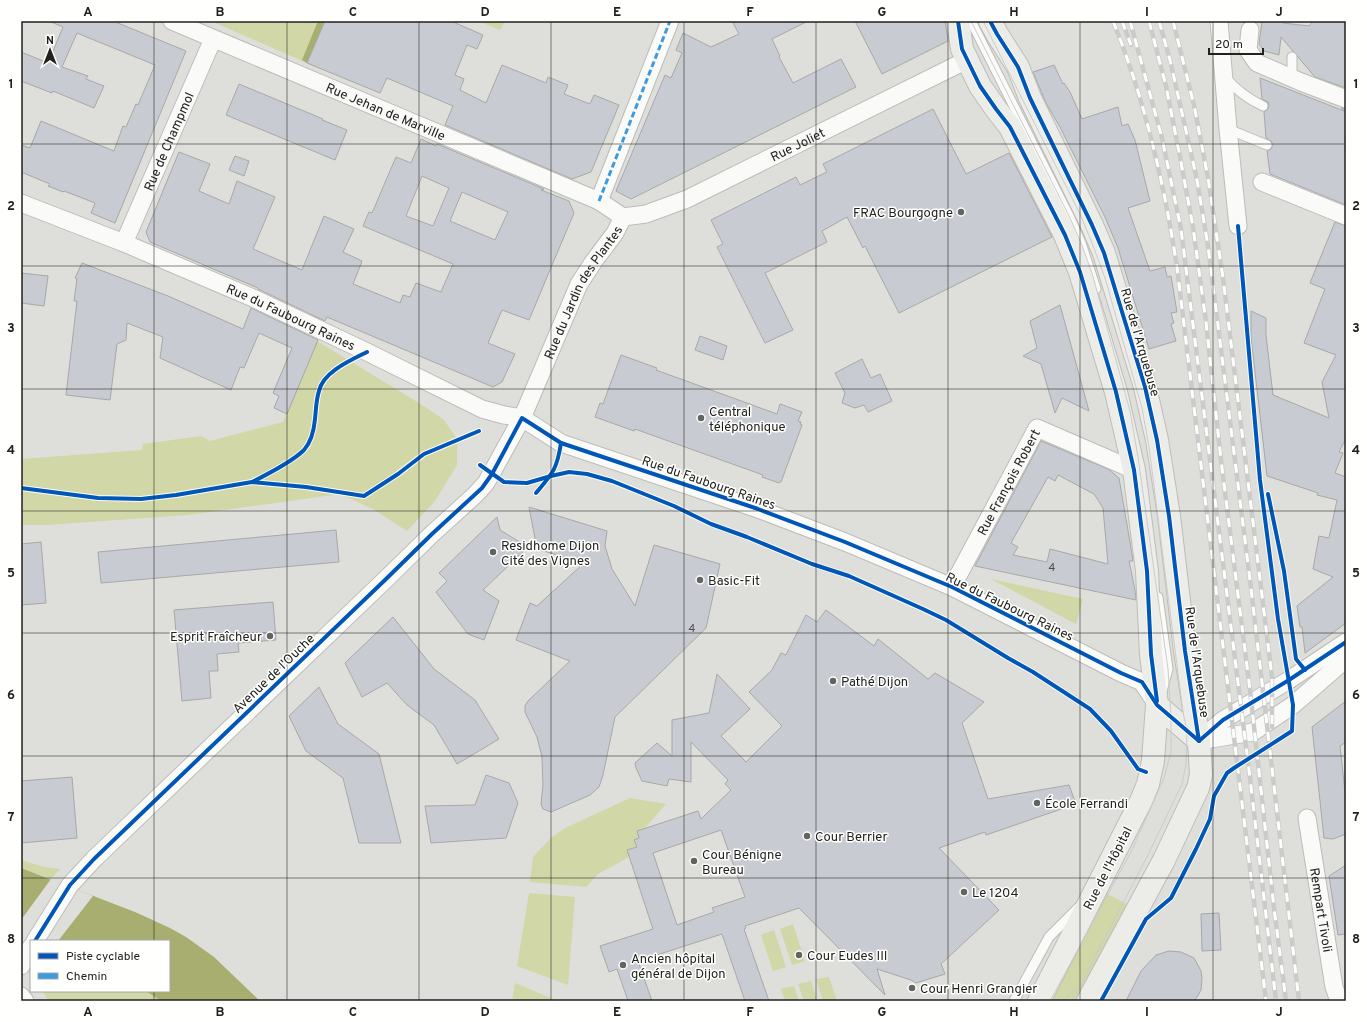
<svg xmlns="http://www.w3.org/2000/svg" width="1367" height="1022" font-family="Overpass,sans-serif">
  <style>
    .green { fill: #d1d7a6 }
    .water { fill: #a7ae6f }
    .pier { fill: #dedfda }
    .building { fill: #c9cbd2; stroke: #a7a8a7; fill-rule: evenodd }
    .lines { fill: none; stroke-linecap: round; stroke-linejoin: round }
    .lane-casing { stroke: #bcbdb9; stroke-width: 11 }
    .street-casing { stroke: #bcbdb9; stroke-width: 19 }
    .secondary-casing { stroke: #bcbdb9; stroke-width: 24 }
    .lane { stroke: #fafaf9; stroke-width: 9 }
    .street { stroke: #fafaf9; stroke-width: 17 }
    .secondary { stroke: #ecede8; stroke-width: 22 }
    .tram { stroke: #cbcbcb; stroke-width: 1 }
    .rail-casing { stroke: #cbcbcb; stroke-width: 4.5 }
    .rail { stroke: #fffffe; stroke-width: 3; stroke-dasharray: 9; stroke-linecap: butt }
    .quiet { stroke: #3c9be0; stroke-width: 3; stroke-dasharray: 6 3; stroke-linecap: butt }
    .cycleway-casing { stroke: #fffffe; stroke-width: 6 }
    .cycleway { stroke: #0057b8; stroke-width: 4 }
    .grid { fill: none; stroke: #21211f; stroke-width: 1; stroke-opacity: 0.55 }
    .poi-dot { fill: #636460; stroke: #fffffe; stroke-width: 1.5 }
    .labels { text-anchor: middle; stroke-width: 3; stroke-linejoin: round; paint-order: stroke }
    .number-label { font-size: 11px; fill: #4e4e4e }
    .street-label { font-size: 13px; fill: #21211f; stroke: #fffffe }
    .poi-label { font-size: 13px; fill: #21211f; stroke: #fffffe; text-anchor: start }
    .neatline { fill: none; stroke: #21211f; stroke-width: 1.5 }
    .grid-label { font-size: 13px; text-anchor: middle; font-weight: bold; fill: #21211f }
  </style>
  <rect width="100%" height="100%" fill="#dedfda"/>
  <g class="green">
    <polygon points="211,21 325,21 307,63"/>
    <polygon points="478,21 505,21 500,30"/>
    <polygon points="317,341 427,408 444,420 457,439 457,465 435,501 407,531 373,509 340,494 188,515 47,525 21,525 21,459 142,450 143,444 201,436 210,441 283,422"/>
    <polygon points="991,579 1083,599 1076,624"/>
    <polygon points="630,798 666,804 645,828 645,830 639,838 635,840 637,847 627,850 629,857 598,874 586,887 530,882 533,857 551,838 565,828"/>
    <polygon points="21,860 44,867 60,869 51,879 21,868"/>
    <polygon points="1102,891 1127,904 1076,1001 1045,1001"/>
    <polygon points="529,893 575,897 568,985 517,966"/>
    <polygon points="793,924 805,961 792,965 780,929"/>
    <polygon points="774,930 786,967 773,971 761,935"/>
    <polygon points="829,977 837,1001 823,1001 816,979"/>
    <polygon points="811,981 817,1001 804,1001 798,984"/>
    <polygon points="515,983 558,1001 512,1001"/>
    <polygon points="794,986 799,1001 785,1001 781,989"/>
    <polygon points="42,991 146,991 161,1001 49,1001"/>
  </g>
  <g class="water">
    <polygon points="318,21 325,21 307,63 302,60"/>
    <polygon points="21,868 135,912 170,928 186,937 214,957 260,1001 161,1001 146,991 169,991 169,941 21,940"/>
  </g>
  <polygon class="pier" points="51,879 93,896 58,941 31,941 31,946 21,942 21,920"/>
  <g class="building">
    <polygon points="49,21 113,21 186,51 115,223 91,213 95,203 64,191 63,192 48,186 50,184 21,172 21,145 30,148 41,121 114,151 123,126 126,127 136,104 138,105 155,65 77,33 62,67 88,76 86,79 104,86 94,108 53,91 52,93 21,81 21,52 48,63 63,27"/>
    <polygon points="325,21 451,21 483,35 477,49 467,45 455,75 464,79 460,90 486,103 502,65 546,83 548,77 568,85 564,94 590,104 594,95 619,105 591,172 572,179 445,125 453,106 387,78 380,93 307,63"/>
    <polygon points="732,21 808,21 772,39 780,56 779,57 793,83 841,59 856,87 631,199 616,191 665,75 671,78 682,53 676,50 683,33 711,47 739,34"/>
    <polygon points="855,21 945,21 948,40 948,41 882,74"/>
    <polygon points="1262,21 1283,21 1283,23 1309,26 1313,21 1346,21 1346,88 1315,77 1281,37 1279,55 1264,51 1259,44"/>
    <polygon points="1054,65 1063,84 1064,83 1070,92 1082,119 1118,107 1122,126 1128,124 1135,140 1150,201 1128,208 1150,271 1165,267 1167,277 1171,276 1177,312 1171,313 1174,323 1171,324 1176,341 1149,349 1118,248 1105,217 1060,127 1046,103 1033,72"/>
    <polygon points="1260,78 1344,111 1341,108 1346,109 1346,205 1270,174 1267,151 1271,149 1273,145 1271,141 1266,138 1264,112 1268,109 1269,105 1268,102 1262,99"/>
    <polygon points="239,84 323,119 322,120 347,130 335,160 226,115"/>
    <polygon points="933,109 966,174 1009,153 1052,237 899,313 865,246 863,248 847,217 822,231 827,242 765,273 793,330 765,343 717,247 723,244 711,220 796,177 800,185 827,172 823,164"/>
    <path d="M 421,139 L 436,146 L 437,144 L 544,189 L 541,190 L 569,201 L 574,213 L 529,320 L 502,310 L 488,343 L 515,354 L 502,382 L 493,387 L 327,317 L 325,321 L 258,289 L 258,288 L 150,242 L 146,232 L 179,152 L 210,164 L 199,191 L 229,204 L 237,181 L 275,197 L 253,249 L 302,270 L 324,216 L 354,229 L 343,252 L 362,261 L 353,284 L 400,303 L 403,295 L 410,297 L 416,283 L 441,292 L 453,264 L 363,226 L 369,212 L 372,213 L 396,157 L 411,163 ZM 422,176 L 449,188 L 433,226 L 406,216 ZM 462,192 L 508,212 L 495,240 L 450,221 Z"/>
    <polygon points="235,156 249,161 244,176 229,170"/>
    <polygon points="1335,222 1346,226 1346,438 1339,452 1343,453 1335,473 1346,477 1346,623 1305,653 1302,627 1300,627 1297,606 1333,577 1313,569 1319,536 1329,538 1337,500 1317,495 1318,493 1267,476 1251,337 1251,311 1266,318 1266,335 1273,395 1329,418 1322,382 1336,355 1304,343 1325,289 1310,283"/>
    <polygon points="82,263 168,296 243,329 251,308 318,340 287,414 274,408 279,396 273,393 292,348 259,333 244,368 240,367 231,390 160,358 163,337 127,323 126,340 117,344 110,400 66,395 77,301 74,301 77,279 75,278"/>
    <polygon points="21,273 48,276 44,306 21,303"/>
    <polygon points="1060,305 1089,411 1062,398 1055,413 1041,364 1023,356 1037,348 1030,321"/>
    <polygon points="700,336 727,346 723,360 695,350"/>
    <polygon points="621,355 657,368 656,370 777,414 780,404 802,412 798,421 801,422 800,424 802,425 781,482 780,482 779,483 762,477 763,475 635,429 634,431 595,417 600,403 603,404"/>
    <polygon points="862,359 871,378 880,374 892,401 868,412 864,405 855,408 842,403 845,393 835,373"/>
    <path d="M 1041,441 L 1108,469 L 1119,478 L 1131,548 L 1133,561 L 1129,561 L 1135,590 L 1136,600 L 975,566 ZM 1058,475 L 1094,494 L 1103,508 L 1108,564 L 1050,549 L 1047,562 L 1013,555 L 1018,547 L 1011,543 L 1048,477 L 1055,481 Z"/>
    <polygon points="529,507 607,531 605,546 612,569 635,606 654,545 720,564 706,628 615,717 603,775 599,787 590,795 551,812 543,809 541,804 543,785 542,757 537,737 525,712 525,706 528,701 570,661 516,640 530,603 537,606 584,563 537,549"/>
    <polygon points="497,517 500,530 528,547 483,590 499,601 484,640 468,634 436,592 447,581 439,573"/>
    <polygon points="336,530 339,562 101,583 98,552"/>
    <polygon points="41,542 46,603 21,605 21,544"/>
    <polygon points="273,602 276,640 238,643 239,652 217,654 218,671 209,671 211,698 182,701 174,610"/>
    <path d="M 826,610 L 874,646 L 878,639 L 928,679 L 935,673 L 984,702 L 962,723 L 988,799 L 1069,785 L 1076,804 L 986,835 L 985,832 L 939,848 L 999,910 L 941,964 L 945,974 L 916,983 L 911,980 L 877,969 L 885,995 L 799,908 L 745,926 L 746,928 L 744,929 L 769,1001 L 745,1001 L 722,934 L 638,961 L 652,1001 L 628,1001 L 617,969 L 609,972 L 600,946 L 653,929 L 627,850 L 637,847 L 634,840 L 639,838 L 637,831 L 698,811 L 701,819 L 731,790 L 725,784 L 728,780 L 691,742 L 691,782 L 669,779 L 667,786 L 642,781 L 636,768 L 635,763 L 657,743 L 672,756 L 672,720 L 709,713 L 717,674 L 750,709 L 721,736 L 746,762 L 782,726 L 749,692 L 772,670 L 781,653 L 786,655 L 806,615 L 817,622 ZM 721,830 L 745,897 L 712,908 L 714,912 L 677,925 L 653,853 Z"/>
    <polygon points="393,617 434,669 475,700 499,739 457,764 434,725 407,705 387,683 362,697 345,663"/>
    <polygon points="319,687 338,724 379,754 401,843 359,843 343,778 306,751 289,716"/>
    <polygon points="1346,701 1346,742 1340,746 1346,801 1346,834 1333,839 1324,838 1312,727"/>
    <polygon points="486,775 509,783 518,803 506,838 431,843 425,806 475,805"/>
    <polygon points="72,777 77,838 21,843 21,781"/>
    <polygon points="1346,865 1346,934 1338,935 1329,876"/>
    <polygon points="1219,913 1221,950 1202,951 1201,914"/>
    <polygon points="1169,951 1181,952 1194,958 1201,971 1202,978 1201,990 1197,997 1194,1001 1126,1001 1141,971 1156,955"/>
  </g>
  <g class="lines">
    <g class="lane-casing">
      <g id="lane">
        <polyline points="971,21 1070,218 1081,243 1096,289"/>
        <path d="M 1225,77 C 1236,90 1248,99 1263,106"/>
        <polyline points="1292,78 1292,57"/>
        <polyline points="1228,129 1267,145"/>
        <polyline points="1158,597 1168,669 1162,691"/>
        <polyline points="1014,1001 1049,937 1079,907"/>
      </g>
    </g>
    <g class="street-casing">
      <g id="street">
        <path id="s1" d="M 172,21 L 599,201 L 623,217"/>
        <polyline points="1219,21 1228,129 1238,226"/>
        <polyline points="1250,30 1248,50 1257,63 1301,82 1346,99"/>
        <polyline points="1262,182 1346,216"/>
        <polyline points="599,201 670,21"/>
        <path id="s2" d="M 21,203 L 124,243 L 253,298 L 367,352 L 482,409 L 504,415 L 522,418 L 561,443 L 758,509 L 845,542 L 952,587 L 1121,673 L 1142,682 L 1156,703"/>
        <path id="s3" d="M 623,217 L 646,214 L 687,199 L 967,60"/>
        <path id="s4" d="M 124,243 L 213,39"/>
        <path id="s5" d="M 952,587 L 1037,428 L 1134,470"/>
        <polyline points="1199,741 1223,720 1289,680 1346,642"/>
        <polyline points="1199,741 1253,732 1293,705 1346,659"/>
        <path id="s6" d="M 1307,818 L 1334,987 L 1339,1001"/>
        <path id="s7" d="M 35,941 L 70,885 L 94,859 L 385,580 L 432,534 L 475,495 L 486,483 L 522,418 L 579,284 L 594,261 L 615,233 L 623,217"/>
        <polyline points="21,966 31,947"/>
        <polyline points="21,996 25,1001"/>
      </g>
    </g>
    <g class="secondary-casing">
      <g id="secondary">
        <polyline points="958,21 962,49 980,86 996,109 1010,127 1065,235 1080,272 1116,392 1134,470 1147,571 1151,654 1157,705 1153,761 1148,784 1141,801 1039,1001"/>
        <polyline points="990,21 997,34 1018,67 1030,98 1092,225 1104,253 1145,387 1157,440 1169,516 1185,651 1199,741 1201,775 1198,788 1164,860 1088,1001"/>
        <polyline points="1157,705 1199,741"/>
      </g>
    </g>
    <use href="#lane" class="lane"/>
    <use href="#street" class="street"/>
    <use href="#secondary" class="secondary"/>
    <g class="tram">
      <polyline points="971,21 1070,218 1081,243 1092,273 1130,411 1138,457 1168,669 1171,717 1171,752 1164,778 1132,850 1050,1001"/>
      <polyline points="983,21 1080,214 1092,243 1105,278 1142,408 1149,447 1183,712 1187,731 1186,764 1182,784 1148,855 1072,1001"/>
      <polyline points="1064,1001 1074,989"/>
    </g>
    <g class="rail-casing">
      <g id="rail">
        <path d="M 1113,21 C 1145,100 1164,183 1177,267 L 1266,1001"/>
        <polyline points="1122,21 1131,45"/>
        <polyline points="1130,21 1162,138 1181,229 1250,778 1276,1001"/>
        <polyline points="1149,21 1166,86 1180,157 1193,227 1206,322 1221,460 1250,690 1274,908 1286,1001"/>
        <polyline points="1159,21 1170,60 1187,135 1197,180 1208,246 1251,588 1299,1001"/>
        <polyline points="1173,21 1194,105 1208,178 1223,278 1272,677 1272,727"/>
      </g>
    </g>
    <use href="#rail" class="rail"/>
    <polyline class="quiet" points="599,201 670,21"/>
    <g class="cycleway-casing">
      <g id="cycleway">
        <polyline points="958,21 962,49 980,86 996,109 1010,127 1065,235 1080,272 1116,392 1134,470 1147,571 1151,654 1157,701"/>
        <polyline points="990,21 997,34 1018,67 1030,98 1092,225 1104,253 1145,387 1157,440 1169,516 1185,651 1199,741"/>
        <polyline points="480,465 504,482 527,483 551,476 569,472 587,474 612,481 674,506 711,524 747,537 812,564 849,576 923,609 946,620 1008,658 1033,672 1090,709 1111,731 1138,769 1146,772"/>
        <path d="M 252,482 C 268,474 292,462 304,450 C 312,441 314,430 315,419 C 316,410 316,400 319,391 C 323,372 351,360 367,352"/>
        <polyline points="21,488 98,498 141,499 176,495 252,482 306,487 364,496 398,474 424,454 479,431"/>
        <path d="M 536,493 C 553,473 557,469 561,443"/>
        <polyline points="1268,494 1284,571 1296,659 1305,670"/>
        <polyline points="1199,741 1223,720 1289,680 1346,642"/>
        <polyline points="35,941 70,885 94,859 385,580 432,534 482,488 492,474 522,418 561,443 758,509 845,542 952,587 1121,673 1142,682 1157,705 1199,741"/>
        <polyline points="1101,1001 1146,919 1171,898 1196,849 1210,819 1214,796 1227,773 1234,768 1292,731 1293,705 1278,619 1260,480 1238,226"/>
      </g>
    </g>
    <use href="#cycleway" class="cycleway"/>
  </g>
  <path class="grid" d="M 154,21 L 154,941M 287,21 L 287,1001M 419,21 L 419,1001M 551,21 L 551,1001M 684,21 L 684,1001M 816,21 L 816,1001M 948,21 L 948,1001M 1080,21 L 1080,1001M 1213,21 L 1213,1001M 21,144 L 1346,144M 21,266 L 1346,266M 21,389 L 1346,389M 21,511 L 1346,511M 21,633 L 1346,633M 21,756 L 1346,756M 21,878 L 1346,878M 154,991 L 154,1001"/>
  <g class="poi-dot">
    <circle cx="961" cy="212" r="4"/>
    <circle cx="701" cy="418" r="4"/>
    <circle cx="493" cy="552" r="4"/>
    <circle cx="700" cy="580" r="4"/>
    <circle cx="270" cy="636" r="4"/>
    <circle cx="833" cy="681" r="4"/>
    <circle cx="1037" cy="803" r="4"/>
    <circle cx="807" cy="836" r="4"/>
    <circle cx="694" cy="861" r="4"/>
    <circle cx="964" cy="892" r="4"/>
    <circle cx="799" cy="955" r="4"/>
    <circle cx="623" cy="965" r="4"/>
    <circle cx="912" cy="988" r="4"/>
  </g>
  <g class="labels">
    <g class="number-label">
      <text x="1052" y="571">4</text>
      <text x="692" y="632">4</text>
    </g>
    <g class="street-label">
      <text dy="5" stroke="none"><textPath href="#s1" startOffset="232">Rue Jehan de Marville</textPath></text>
      <text dy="5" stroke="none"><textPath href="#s4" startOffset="111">Rue de Champmol</textPath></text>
      <text dy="5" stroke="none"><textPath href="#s3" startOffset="190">Rue Joliet</textPath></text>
      <text dy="5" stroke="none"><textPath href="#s7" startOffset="859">Rue du Jardin des Plantes</textPath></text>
      <text dy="5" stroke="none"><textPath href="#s2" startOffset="293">Rue du Faubourg Raines</textPath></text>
      <text transform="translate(1141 342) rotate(74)" y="5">Rue de l'Arquebuse</text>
      <text transform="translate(709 482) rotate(19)" y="5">Rue du Faubourg Raines</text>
      <text dy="5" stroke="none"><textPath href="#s5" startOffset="119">Rue François Robert</textPath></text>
      <text transform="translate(1010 606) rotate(26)" y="5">Rue du Faubourg Raines</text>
      <text transform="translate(1198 662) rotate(82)" y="5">Rue de l'Arquebuse</text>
      <text transform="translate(273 673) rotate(-44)" y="5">Avenue de l'Ouche</text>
      <text transform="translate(1107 868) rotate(-63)" y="5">Rue de l'Hôpital</text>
      <text dy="5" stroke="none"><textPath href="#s6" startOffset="93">Rempart Tivoli</textPath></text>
    </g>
    <g class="poi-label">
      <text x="953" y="217" text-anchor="end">FRAC Bourgogne</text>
      <text x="709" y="416">Central<tspan x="709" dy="15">téléphonique</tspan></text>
      <text x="501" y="550">Residhome Dijon<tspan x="501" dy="15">Cité des Vignes</tspan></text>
      <text x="708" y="585">Basic-Fit</text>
      <text x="262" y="641" text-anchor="end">Esprit Fraîcheur</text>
      <text x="841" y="686">Pathé Dijon</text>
      <text x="1045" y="808">École Ferrandi</text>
      <text x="815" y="841">Cour Berrier</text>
      <text x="702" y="859">Cour Bénigne<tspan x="702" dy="15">Bureau</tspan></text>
      <text x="972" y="897">Le 1204</text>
      <text x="807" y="960">Cour Eudes III</text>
      <text x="631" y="963">Ancien hôpital<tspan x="631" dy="15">général de Dijon</tspan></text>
      <text x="920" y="993">Cour Henri Grangier</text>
    </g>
  </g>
  <rect width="1367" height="1022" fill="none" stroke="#fffffe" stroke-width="44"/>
  <rect x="30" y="940" width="140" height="52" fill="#fffffe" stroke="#a6a6a5"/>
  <rect x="38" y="953" width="20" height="6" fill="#0057b8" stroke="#a6a6a5"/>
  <text x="66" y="960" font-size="12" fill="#21211f">Piste cyclable</text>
  <rect x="38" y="973" width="20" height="6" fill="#3c9be0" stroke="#a6a6a5"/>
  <text x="66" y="980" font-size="12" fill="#21211f">Chemin</text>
  <g transform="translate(50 50)" stroke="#fffffe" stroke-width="3" paint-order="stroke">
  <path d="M0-3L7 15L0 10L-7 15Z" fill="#21211f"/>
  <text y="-6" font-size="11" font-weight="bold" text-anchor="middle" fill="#21211f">N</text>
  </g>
  <path d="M1209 48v6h54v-6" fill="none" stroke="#21211f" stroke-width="2"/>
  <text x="1215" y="48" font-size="12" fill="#21211f" stroke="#fffffe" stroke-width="3" paint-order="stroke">20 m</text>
  <rect x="22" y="22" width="1323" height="978" class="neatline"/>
  <g class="grid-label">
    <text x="88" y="16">A</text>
    <text x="220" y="16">B</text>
    <text x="353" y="16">C</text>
    <text x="485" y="16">D</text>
    <text x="617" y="16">E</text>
    <text x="750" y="16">F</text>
    <text x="882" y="16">G</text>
    <text x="1014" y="16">H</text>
    <text x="1147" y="16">I</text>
    <text x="1279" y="16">J</text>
    <text x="11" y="88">1</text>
    <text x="1356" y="88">1</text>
    <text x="11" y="210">2</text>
    <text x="1356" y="210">2</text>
    <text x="11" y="332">3</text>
    <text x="1356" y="332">3</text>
    <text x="11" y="454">4</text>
    <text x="1356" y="454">4</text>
    <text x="11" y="577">5</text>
    <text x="1356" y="577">5</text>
    <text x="11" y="699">6</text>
    <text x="1356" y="699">6</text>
    <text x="11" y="821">7</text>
    <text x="1356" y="821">7</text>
    <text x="11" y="943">8</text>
    <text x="1356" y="943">8</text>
    <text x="88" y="1016">A</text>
    <text x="220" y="1016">B</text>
    <text x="353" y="1016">C</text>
    <text x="485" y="1016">D</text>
    <text x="617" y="1016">E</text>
    <text x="750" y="1016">F</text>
    <text x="882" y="1016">G</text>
    <text x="1014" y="1016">H</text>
    <text x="1147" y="1016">I</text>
    <text x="1279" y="1016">J</text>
  </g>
</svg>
